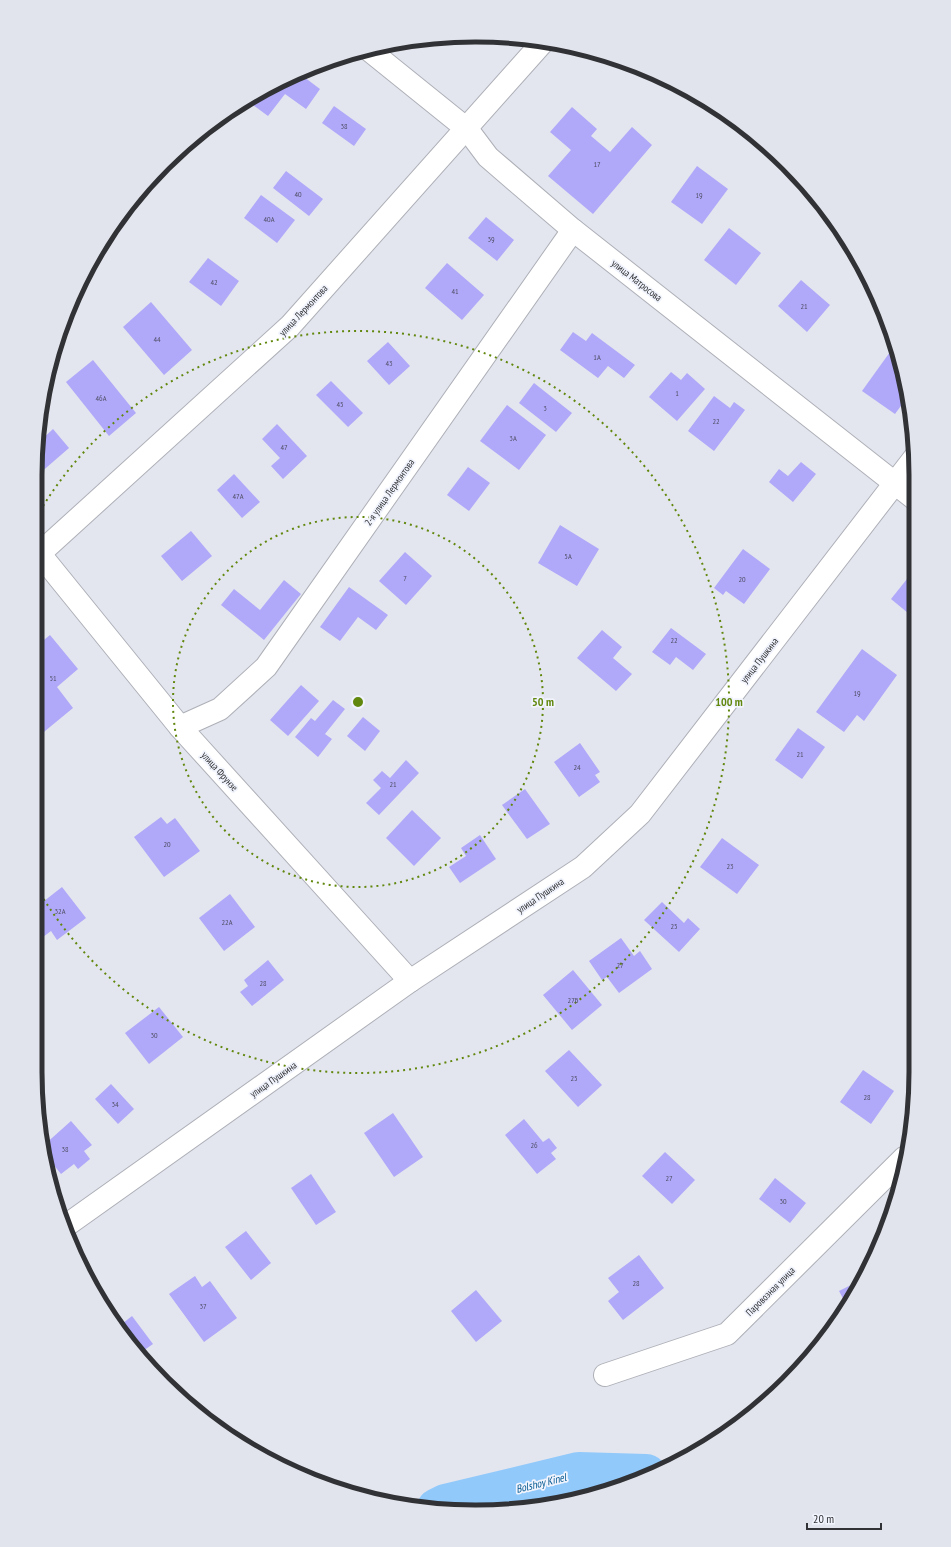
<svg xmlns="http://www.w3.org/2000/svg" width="951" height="1547" font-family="'PT Sans Narrow',sans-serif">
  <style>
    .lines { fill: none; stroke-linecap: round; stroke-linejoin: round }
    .river { stroke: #92c9fb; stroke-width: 44 }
    .building { fill: #b0a8f9 }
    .street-casing { stroke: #aeb0b8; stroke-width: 24 }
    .secondary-casing { stroke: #aeb0b8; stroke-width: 24 }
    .street { stroke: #fff; stroke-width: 22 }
    .secondary { stroke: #fff; stroke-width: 22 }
    .ring { fill: none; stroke: #61870d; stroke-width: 2; stroke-dasharray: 2 4 }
    .labels { text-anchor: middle; stroke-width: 3.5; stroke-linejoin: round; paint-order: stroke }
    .number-label { font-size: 8px; fill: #515066 }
    .street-label { font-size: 10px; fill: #313235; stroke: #f1f4fd }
    .water-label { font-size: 11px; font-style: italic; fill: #005790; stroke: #f1f4fd }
    .rim { fill: none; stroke: #313235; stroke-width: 5 }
    .centre { fill: #61870d; stroke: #f1f4fd; stroke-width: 2 }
    .ring-label { font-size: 12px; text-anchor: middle; font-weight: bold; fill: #61870d; stroke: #f1f4fd; stroke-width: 3.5; stroke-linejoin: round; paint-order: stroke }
  </style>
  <rect width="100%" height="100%" fill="#e4e6ef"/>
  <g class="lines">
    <polyline class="river" points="438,1510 446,1506 579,1474 646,1476"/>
  </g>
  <g class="building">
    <polygon points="300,74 320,89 306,109 285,94 268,116 249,102 255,94"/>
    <polygon points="334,106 366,129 354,146 322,123"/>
    <polygon points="572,107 597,129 591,136 610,152 632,127 652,145 593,214 548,176 571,150 550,132"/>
    <polygon points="697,166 728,189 702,224 671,202"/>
    <polygon points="286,171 323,199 309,216 273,188"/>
    <polygon points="261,195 295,220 277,243 244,218"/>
    <polygon points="486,217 514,240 497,261 468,238"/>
    <polygon points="729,228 761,253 736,285 704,260"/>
    <polygon points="208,258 239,281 221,306 189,282"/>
    <polygon points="447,263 484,295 462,320 425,288"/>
    <polygon points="801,280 830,305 807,332 778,306"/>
    <polygon points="151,302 192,350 164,375 123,327"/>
    <polygon points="573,332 586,341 592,333 635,365 624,378 608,366 598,378 560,350"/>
    <polygon points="388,342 410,366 389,385 367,361"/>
    <polygon points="890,352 897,357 906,399 895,414 862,391"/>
    <polygon points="93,360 136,413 109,436 66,382"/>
    <polygon points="671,372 681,380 687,373 705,389 677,421 649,397"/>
    <polygon points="331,381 363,413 348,427 316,395"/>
    <polygon points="534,383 572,413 556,432 519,403"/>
    <polygon points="714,396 730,408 734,402 745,410 714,451 688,431"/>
    <polygon points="507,405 546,435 519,470 480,441"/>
    <polygon points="277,424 307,456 283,479 271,466 280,458 262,439"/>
    <polygon points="53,429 69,448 39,474 39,442"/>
    <polygon points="801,462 816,474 793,502 769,482 779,469 788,476"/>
    <polygon points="468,467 490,483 469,511 447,495"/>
    <polygon points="234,474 260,502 242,518 217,490"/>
    <polygon points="560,525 599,549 577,586 538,563"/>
    <polygon points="191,531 212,556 182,581 161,556"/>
    <polygon points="743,549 770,569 744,604 726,591 723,595 714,588"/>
    <polygon points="405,552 432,576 406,605 379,581"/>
    <polygon points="915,569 915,574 914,618 891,599"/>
    <polygon points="284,580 301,594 264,640 221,605 234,589 260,610"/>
    <polygon points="349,587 388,615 376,630 358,617 340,641 320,627"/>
    <polygon points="671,628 706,654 693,670 676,657 670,665 652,652"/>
    <polygon points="602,630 622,647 613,658 632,674 616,691 577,658"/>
    <polygon points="50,635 78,669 57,687 73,708 39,736 39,644"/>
    <polygon points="862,649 897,675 864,721 857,715 844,732 816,712"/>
    <polygon points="301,685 319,701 288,736 270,720"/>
    <polygon points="333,700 345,709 325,734 332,739 318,757 295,737 311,718 315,721"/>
    <polygon points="363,717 380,731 365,751 347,736"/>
    <polygon points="798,728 825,747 802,779 775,760"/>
    <polygon points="580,743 600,772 595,775 600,782 579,797 554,762"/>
    <polygon points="406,760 419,773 379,815 366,803 381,788 373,780 382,771 390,778"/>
    <polygon points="525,789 550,824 527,839 502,805"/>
    <polygon points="412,810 441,838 414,866 386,838"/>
    <polygon points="161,817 167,824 175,818 200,851 164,877 134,837"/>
    <polygon points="480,835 496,859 460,883 449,867 466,856 461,848"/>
    <polygon points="722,838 759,865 737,894 700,867"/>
    <polygon points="62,887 86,918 57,940 51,931 43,937 39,932 39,905"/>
    <polygon points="230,894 255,927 224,951 199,918"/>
    <polygon points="662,902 684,923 688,918 700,929 679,952 644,920"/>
    <polygon points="621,938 634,956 640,951 652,969 619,993 607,977 602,980 589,961"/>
    <polygon points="268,960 284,980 252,1006 240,992 248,986 244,980"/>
    <polygon points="573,970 602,1005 572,1030 543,995"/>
    <polygon points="913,1000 913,1011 907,1007"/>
    <polygon points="159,1007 183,1037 149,1064 125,1033"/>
    <polygon points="569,1050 602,1085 578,1107 545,1071"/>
    <polygon points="863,1070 894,1091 871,1124 840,1102"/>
    <polygon points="111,1084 134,1109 118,1124 95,1099"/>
    <polygon points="393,1113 423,1157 394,1177 364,1133"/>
    <polygon points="524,1119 543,1142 549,1138 557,1148 551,1153 556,1159 537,1174 505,1135"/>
    <polygon points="71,1121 92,1145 84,1151 90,1159 78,1169 74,1164 61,1174 45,1154 43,1146"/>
    <polygon points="665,1152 695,1180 672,1204 642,1176"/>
    <polygon points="311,1174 336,1212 316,1225 291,1188"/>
    <polygon points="775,1178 806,1203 790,1223 759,1199"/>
    <polygon points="246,1231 271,1263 251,1280 225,1247"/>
    <polygon points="639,1255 664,1288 623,1320 608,1301 619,1292 608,1278"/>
    <polygon points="195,1276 202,1287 210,1281 237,1318 204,1342 169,1294"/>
    <polygon points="859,1281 846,1304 839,1291"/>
    <polygon points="476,1290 502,1321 476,1342 451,1311"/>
    <polygon points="132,1316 153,1344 140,1353 126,1339 118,1327"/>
  </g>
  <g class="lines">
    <g class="street-casing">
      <g id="street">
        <polyline points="369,50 467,129 488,157 573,230 915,499"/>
        <polyline points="39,553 180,727 410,981"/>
        <polyline points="180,727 220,709 266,667 573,230"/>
        <polyline points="64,1227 410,981 583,867 640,814 915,457"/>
        <polyline points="605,1375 727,1334 904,1158"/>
      </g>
    </g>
    <g class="secondary-casing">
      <polyline id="secondary" points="39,554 290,326 543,42"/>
    </g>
    <use href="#street" class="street"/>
    <use href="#secondary" class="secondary"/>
  </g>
  <g class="ring">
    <circle cx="358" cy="702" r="185"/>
    <path d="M40 511A371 371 0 1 1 40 893"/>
  </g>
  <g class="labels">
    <g class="number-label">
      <text x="344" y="129">38</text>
      <text x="597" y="167">17</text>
      <text x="298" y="197">40</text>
      <text x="699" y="198">19</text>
      <text x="269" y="222">40А</text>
      <text x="491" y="242">39</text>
      <text x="214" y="285">42</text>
      <text x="455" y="294">41</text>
      <text x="804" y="309">21</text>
      <text x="157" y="342">44</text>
      <text x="597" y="360">1А</text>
      <text x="389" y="366">43</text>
      <text x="677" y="396">1</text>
      <text x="101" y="401">46А</text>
      <text x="340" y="407">45</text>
      <text x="545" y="411">3</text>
      <text x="716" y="424">22</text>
      <text x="513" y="441">3А</text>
      <text x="284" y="450">47</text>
      <text x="238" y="499">47А</text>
      <text x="568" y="559">5А</text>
      <text x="405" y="581">7</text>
      <text x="742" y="582">20</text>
      <text x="674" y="643">22</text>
      <text x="53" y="681">51</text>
      <text x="857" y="696">19</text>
      <text x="800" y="757">21</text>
      <text x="577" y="770">24</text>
      <text x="393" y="787">21</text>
      <text x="167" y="847">20</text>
      <text x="730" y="869">23</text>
      <text x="60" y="914">32А</text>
      <text x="227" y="925">22А</text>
      <text x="674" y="929">25</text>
      <text x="620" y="968">27</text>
      <text x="263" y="986">28</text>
      <text x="573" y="1003">27Б</text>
      <text x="154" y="1038">30</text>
      <text x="574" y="1081">25</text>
      <text x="867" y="1100">28</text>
      <text x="115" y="1107">34</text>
      <text x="534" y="1148">26</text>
      <text x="65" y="1152">38</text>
      <text x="669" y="1181">27</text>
      <text x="783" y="1204">30</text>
      <text x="636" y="1286">28</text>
      <text x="203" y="1309">37</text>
    </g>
    <g class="street-label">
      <text transform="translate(637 280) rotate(38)" y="4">улица Матросова</text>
      <text transform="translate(303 310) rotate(-47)" y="4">улица Лермонтова</text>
      <text transform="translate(389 492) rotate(-55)" y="4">2-я улица Лермонтова</text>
      <text transform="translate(759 660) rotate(-52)" y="4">улица Пушкина</text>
      <text transform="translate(220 771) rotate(48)" y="4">улица Фрунзе</text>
      <text transform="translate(540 895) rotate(-34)" y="4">улица Пушкина</text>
      <text transform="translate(273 1079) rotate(-35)" y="4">улица Пушкина</text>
      <text transform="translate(770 1291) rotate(-45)" y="4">Паровозная улица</text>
    </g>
    <g class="water-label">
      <text transform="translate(541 1483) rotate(-14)" y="4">Bolshoy Kinel</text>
    </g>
  </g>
  <path d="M0 0H951V1547H0ZM475 42H476A433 433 0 0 1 909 475V1072A433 433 0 0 1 476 1505H475A433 433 0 0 1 42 1072V475A433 433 0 0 1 475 42Z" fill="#e2e4ed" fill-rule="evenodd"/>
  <path class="rim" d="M475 42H476A433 433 0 0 1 909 475V1072A433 433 0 0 1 476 1505H475A433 433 0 0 1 42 1072V475A433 433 0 0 1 475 42Z"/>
  <circle cx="358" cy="702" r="6" class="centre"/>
  <g class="ring-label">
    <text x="543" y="706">50 m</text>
    <text x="729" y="706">100 m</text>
  </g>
  <path d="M807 1523v6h74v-6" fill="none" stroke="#313235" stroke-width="2"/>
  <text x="813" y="1523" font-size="12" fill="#313235" stroke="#f1f4fd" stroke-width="3" paint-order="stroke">20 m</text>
</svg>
